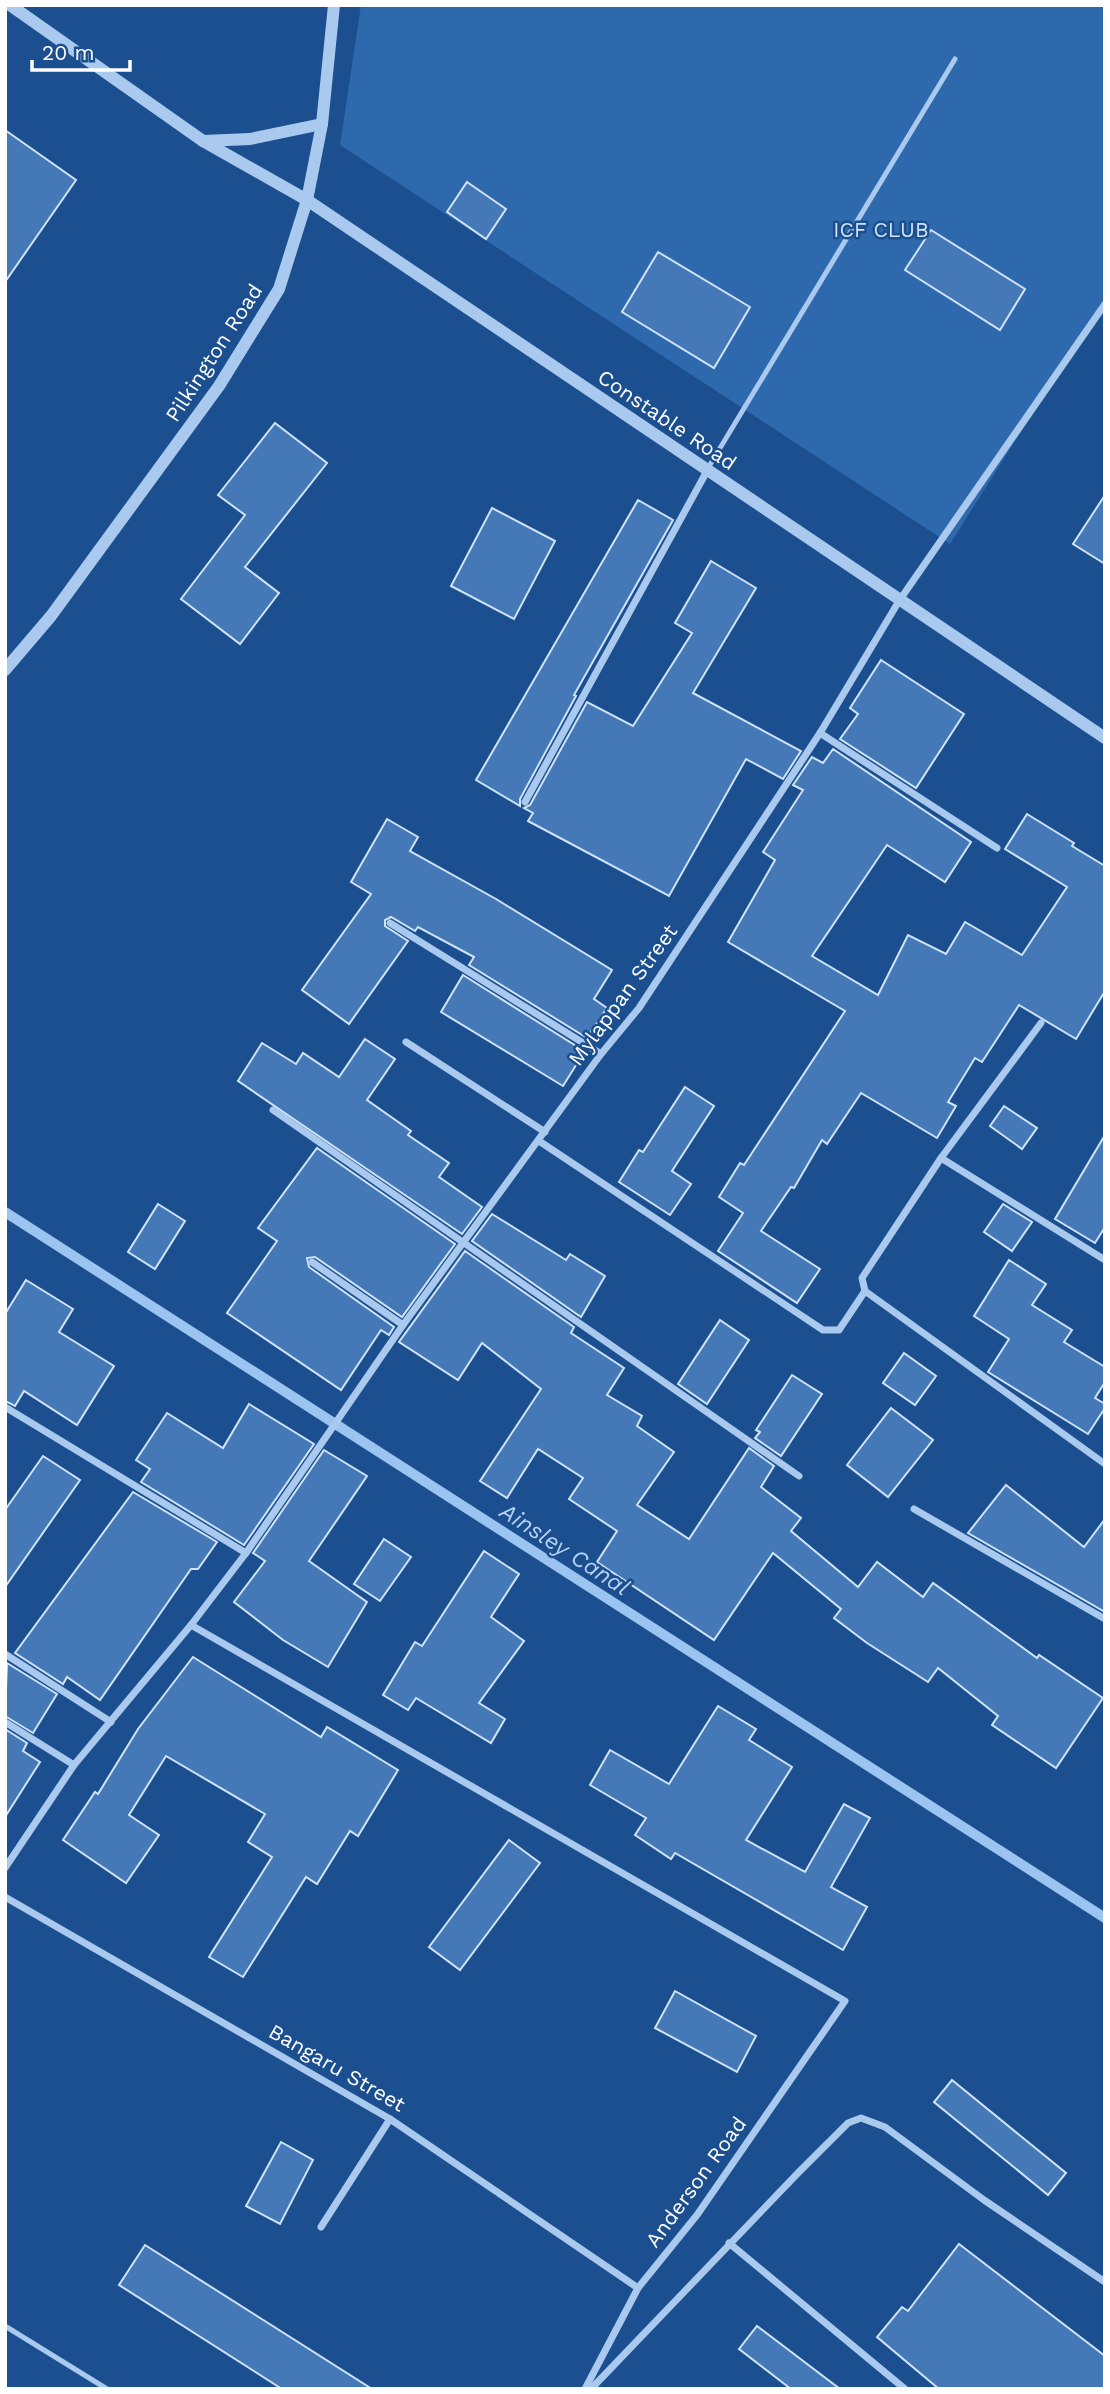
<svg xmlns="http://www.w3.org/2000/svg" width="1110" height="2394" font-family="'Work Sans',sans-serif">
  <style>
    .green { fill: #2e69ad }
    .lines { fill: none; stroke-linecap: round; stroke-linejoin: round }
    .stream { stroke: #9cc4f0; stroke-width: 10 }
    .building { fill: #4478b7; stroke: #cfe3fa; stroke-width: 2 }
    .service { stroke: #a9c9ee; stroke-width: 5 }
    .minor { stroke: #a9c9ee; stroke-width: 7 }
    .tertiary { stroke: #a9c9ee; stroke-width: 12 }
    .labels { text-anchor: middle; stroke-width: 5; stroke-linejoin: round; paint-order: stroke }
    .park-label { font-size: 21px; fill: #cfe3fa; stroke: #1b4f8f }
    .street-label { font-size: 21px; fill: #fff; stroke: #1b4f8f }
    .water-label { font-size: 23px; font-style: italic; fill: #b5d3f5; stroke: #1b4f8f }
  </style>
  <rect width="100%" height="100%" fill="#1b4f8f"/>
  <polygon class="green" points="361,5 1105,5 1105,299 950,544 340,145"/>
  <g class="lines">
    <polyline class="stream" points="5,1212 1105,1918"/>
  </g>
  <g class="building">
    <polygon points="5,130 76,180 5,282"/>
    <polygon points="467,182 506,209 486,239 447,212"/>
    <polygon points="931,230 1025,289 1000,330 905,270"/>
    <polygon points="658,252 750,307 714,368 622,312"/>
    <polygon points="275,423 327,463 245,567 279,593 240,644 181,599 245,515 218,495"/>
    <polygon points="1105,495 1105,564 1073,544"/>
    <polygon points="638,500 673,520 574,695 576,696 520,799 520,806 476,780"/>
    <polygon points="492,508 555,541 514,619 451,586"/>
    <polygon points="711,561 756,588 693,693 801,751 783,779 746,759 669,896 528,821 533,813 524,808 530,805 587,702 633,726 692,633 675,623"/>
    <polygon points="881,660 964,714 916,788 840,739 858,714 850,708"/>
    <polygon points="833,749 971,842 945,882 887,845 812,956 878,995 908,935 946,954 965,922 1022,955 1067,887 1005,849 1027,814 1074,843 1072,846 1105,866 1105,991 1076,1039 1019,1005 982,1062 975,1058 948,1102 956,1106 937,1138 861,1093 827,1144 822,1140 794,1188 791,1187 761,1231 820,1269 797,1303 718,1251 743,1213 719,1197 740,1163 744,1165 845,1011 728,942 775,860 763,852 803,790 793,785 812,757 823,763"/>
    <polygon points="387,819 418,837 410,851 496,899 612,970 594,999 607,1008 587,1038 469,965 474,957 418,927 415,931 391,917 385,920 385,926 408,941 349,1024 302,990 371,894 351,882"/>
    <polygon points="463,975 581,1049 579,1052 583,1054 563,1086 441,1012"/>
    <polygon points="365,1039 395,1059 367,1100 411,1131 408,1135 449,1163 439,1177 482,1207 462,1234 238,1081 262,1043 296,1064 303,1053 339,1077"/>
    <polygon points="685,1087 714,1106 672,1171 691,1184 670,1215 619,1182 639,1150 643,1152"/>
    <polygon points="1004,1106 1037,1128 1022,1149 990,1126"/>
    <polygon points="1105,1135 1105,1227 1095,1243 1055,1219"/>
    <polygon points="317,1148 455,1244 402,1317 315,1257 307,1258 309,1267 394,1327 389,1335 381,1330 341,1390 227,1313 277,1241 258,1228"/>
    <polygon points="158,1204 185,1221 155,1269 128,1252"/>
    <polygon points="1003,1204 1032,1222 1012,1251 984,1232"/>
    <polygon points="492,1214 566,1260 570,1254 605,1276 581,1317 472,1241"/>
    <polygon points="465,1251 574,1327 571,1333 624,1368 607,1395 642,1416 637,1426 674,1452 637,1505 689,1539 749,1448 774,1466 761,1487 801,1518 791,1531 858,1587 877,1562 923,1597 933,1583 1037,1658 1039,1655 1103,1698 1056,1768 992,1725 998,1716 938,1668 928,1682 867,1643 834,1618 841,1609 773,1553 714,1640 597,1562 617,1531 569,1499 583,1478 538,1449 507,1498 480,1481 541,1389 482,1343 458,1380 399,1342"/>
    <polygon points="1009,1260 1046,1284 1032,1305 1072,1330 1064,1342 1105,1367 1105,1382 1095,1398 1105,1404 1105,1408 1088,1434 988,1372 1009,1339 974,1316"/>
    <polygon points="26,1280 73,1309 59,1332 114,1366 77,1425 24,1391 15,1406 5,1401 5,1314"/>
    <polygon points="720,1320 749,1340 707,1404 678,1384"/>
    <polygon points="904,1353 936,1376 915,1405 883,1383"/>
    <polygon points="792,1375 822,1394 781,1456 755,1438 760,1432 756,1430"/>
    <polygon points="249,1404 314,1444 244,1545 141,1482 150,1469 136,1460 167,1413 223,1448"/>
    <polygon points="891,1408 933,1440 888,1497 847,1465"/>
    <polygon points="324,1450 367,1476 309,1561 367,1602 328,1667 283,1640 234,1602 265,1561 253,1553"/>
    <polygon points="43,1456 80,1480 5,1587 5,1510"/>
    <polygon points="1006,1485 1084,1547 1105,1519 1105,1612 968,1533"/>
    <polygon points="133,1492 217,1542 198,1569 191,1569 100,1700 67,1677 63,1684 15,1653"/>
    <polygon points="384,1539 411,1557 380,1601 354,1584"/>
    <polygon points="484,1551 519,1574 491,1617 524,1641 479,1703 505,1719 491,1743 416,1698 408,1710 383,1695 415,1642 422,1646"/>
    <polygon points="193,1657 321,1737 327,1727 398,1770 358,1836 350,1831 317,1884 306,1877 243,1977 209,1957 272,1857 248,1842 265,1814 166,1756 129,1815 159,1835 126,1883 63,1840 95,1792 98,1794 138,1729"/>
    <polygon points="7,1663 57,1694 33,1733 5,1716"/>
    <polygon points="718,1706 756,1729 749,1740 792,1767 746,1840 805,1872 844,1804 870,1818 831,1887 867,1907 843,1950 675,1853 671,1859 635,1835 646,1818 590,1785 610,1750 669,1784"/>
    <polygon points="5,1729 27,1743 23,1751 40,1762 5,1817"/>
    <polygon points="509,1840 540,1863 460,1970 429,1947"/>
    <polygon points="675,1991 756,2036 737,2072 655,2028"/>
    <polygon points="952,2080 1066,2173 1048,2195 934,2102"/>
    <polygon points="281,2142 313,2160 280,2224 246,2206"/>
    <polygon points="959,2244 1105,2356 1105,2389 939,2389 877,2337 902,2307 908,2311"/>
    <polygon points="145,2245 372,2389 282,2389 119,2285"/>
    <polygon points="757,2326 840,2389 791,2389 739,2349"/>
  </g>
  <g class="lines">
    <g class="service">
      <polyline points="708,468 955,59"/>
      <polyline points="5,2326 107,2389"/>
    </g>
    <g class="minor">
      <polyline points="820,733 997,848"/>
      <polyline points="525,802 707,471"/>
      <polyline points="390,923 601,1054"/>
      <polyline points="1041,1023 941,1158 862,1278 865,1291 1105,1464"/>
      <polyline points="406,1042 545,1132"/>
      <polyline points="273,1110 799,1476"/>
      <polyline points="539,1141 823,1330 839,1330 865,1291"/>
      <polyline points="941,1158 1105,1260"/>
      <polyline points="312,1262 403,1325"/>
      <polyline points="5,1407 246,1553"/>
      <polyline points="914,1509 1105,1619"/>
      <polyline points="191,1625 845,2001 697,2215 638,2288 585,2389"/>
      <polyline points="5,1654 111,1722"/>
      <polyline points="5,1722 74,1765"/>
      <polyline points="5,1868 74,1765 191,1625 246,1553 403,1325 601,1054 639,1008 820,733 899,601 1105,304"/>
      <polyline points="5,1897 390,2119 638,2288"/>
      <polyline points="321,2227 390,2119"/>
      <polyline points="729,2243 905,2389"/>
      <polyline points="591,2389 797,2174 848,2123 861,2118 885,2127 984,2200 1105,2282"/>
    </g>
    <g class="tertiary">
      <polyline points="10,5 203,141 307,200 1105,738"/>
      <polyline points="203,141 250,139 322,124"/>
      <polyline points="5,670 51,616 219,386 279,289 307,200 322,124 334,5"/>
    </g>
  </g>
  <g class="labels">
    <g class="park-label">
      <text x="881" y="237">ICF CLUB</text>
    </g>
    <g class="street-label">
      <text transform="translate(214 353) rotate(-57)" y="7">Pilkington Road</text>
      <text transform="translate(667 420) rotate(34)" y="7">Constable Road</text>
      <text transform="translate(623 995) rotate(-54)" y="7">Mylappan Street</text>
      <text transform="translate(337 2068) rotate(30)" y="7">Bangaru Street</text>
      <text transform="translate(696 2182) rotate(-54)" y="7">Anderson Road</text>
    </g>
    <g class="water-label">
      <text transform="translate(565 1549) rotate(33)" y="8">Ainsley Canal</text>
    </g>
  </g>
  <rect width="1110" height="2394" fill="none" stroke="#ffffff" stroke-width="14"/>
  <path d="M32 60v10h98v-10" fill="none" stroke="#ffffff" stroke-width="3.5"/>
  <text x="42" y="60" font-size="21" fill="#ffffff" stroke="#1b4f8f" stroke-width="5" paint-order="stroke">20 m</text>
</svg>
